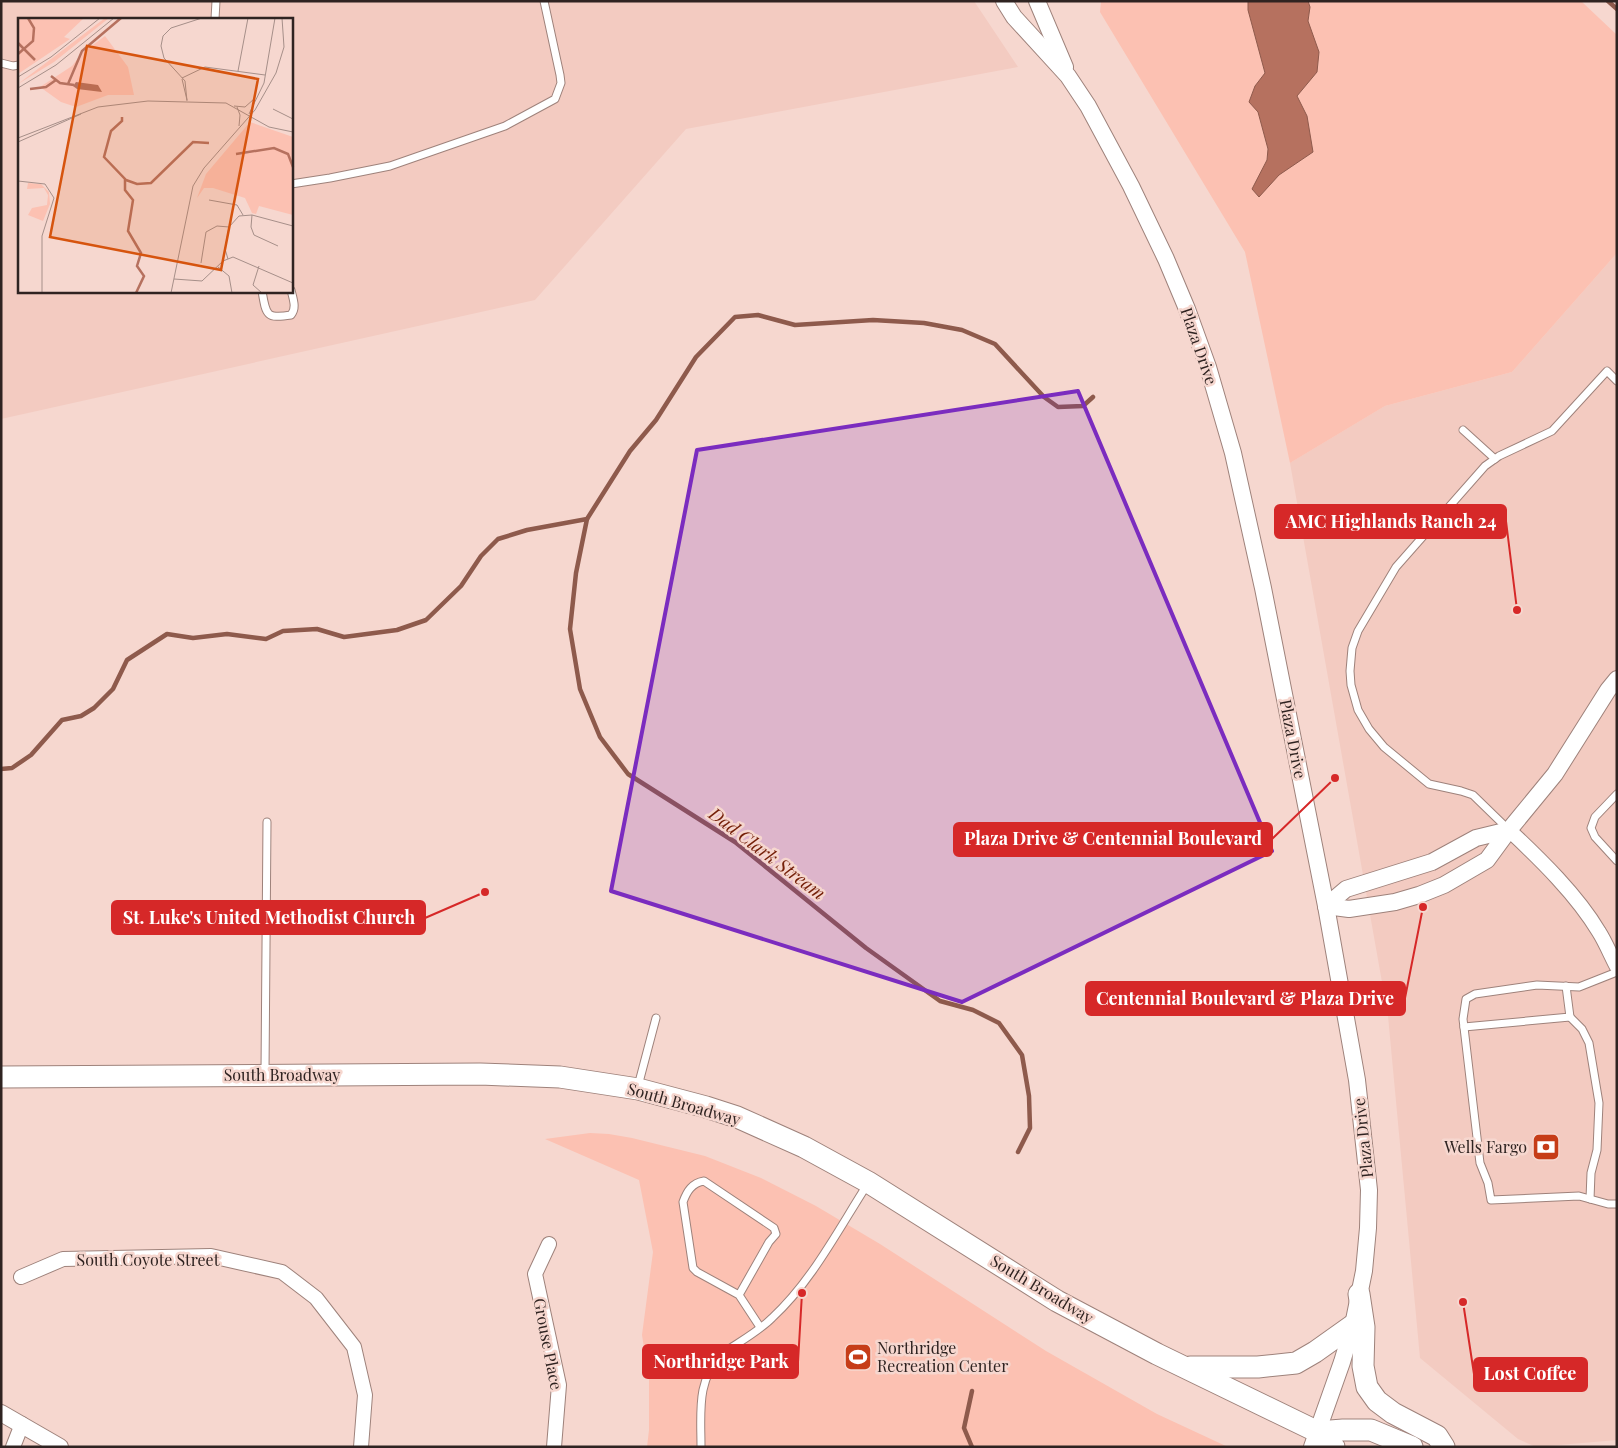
<svg xmlns="http://www.w3.org/2000/svg" width="1618" height="1448" font-family="'Playfair Display',serif">
  <style>
    .built { fill: #f3cbc1; fill-rule: evenodd }
    .green { fill: #fcc1b2 }
    .water { fill: #b6715f; stroke: #8e5a4c }
    .lines { fill: none; stroke-linecap: round; stroke-linejoin: round }
    .stream { stroke: #8e5a4c; stroke-width: 4.5 }
    .service-casing { stroke: #9e827b; stroke-width: 9 }
    .minor-casing { stroke: #9e827b; stroke-width: 16 }
    .tertiary-casing { stroke: #9e827b; stroke-width: 18 }
    .primary-casing { stroke: #9e827b; stroke-width: 23 }
    .service { stroke: #fff; stroke-width: 7 }
    .minor { stroke: #fff; stroke-width: 14 }
    .tertiary { stroke: #fff; stroke-width: 16 }
    .primary { stroke: #fff; stroke-width: 21 }
    .marked { fill: #7b2cbf; fill-opacity: 0.2; stroke: #7b2cbf; stroke-width: 4; stroke-linejoin: round }
    .labels { text-anchor: middle; stroke-width: 5; stroke-linejoin: round; paint-order: stroke }
    .street-label { font-size: 16px; fill: #2f2321; stroke: #f6d7cf }
    .poi-label { font-size: 16px; fill: #2f2321; stroke: #f6d7cf; text-anchor: end }
    .water-label { font-size: 18px; font-style: italic; fill: #752009; stroke: #f6d7cf }
    .inset-river { fill: none; stroke: #b6715f; stroke-width: 2.5 }
    .inset-road { fill: none; stroke: #a68f89; stroke-width: 1 }
    .view { fill: #d6540e; fill-opacity: 0.15; stroke: #d6540e; stroke-width: 2.5 }
    .inset-edge { fill: none; stroke: #2f2321; stroke-width: 2.5 }
    .leader { fill: none; stroke: #d62828; stroke-width: 2 }
    .callout-dot { fill: #d62828; stroke: #f6d7cf; stroke-width: 2 }
    .callout { fill: #d62828; stroke: #d62828; stroke-width: 2 }
    .callout-label { font-size: 18px; text-anchor: middle; font-weight: bold; fill: #fff }
  </style>
  <rect width="100%" height="100%" fill="#f6d7cf"/>
  <g class="built">
    <path d="M 1,1 L 974,1 L 1018,67 L 686,129 L 535,300 L 1,419 ZM 19,19 L 291,19 L 291,291 L 19,291 Z"/>
    <polygon points="1617,253 1617,1440 1536,1447 1518,1439 1420,1358 1388,1016 1290,463 1385,406 1512,372"/>
  </g>
  <g class="green">
    <polygon points="1101,1 1581,1 1617,35 1617,253 1512,372 1385,406 1290,463 1245,252 1100,12"/>
    <polygon points="590,1133 609,1134 632,1138 705,1156 761,1178 816,1206 880,1244 1046,1351 1157,1414 1228,1447 647,1447 649,1430 649,1380 642,1335 653,1252 639,1180 545,1139"/>
  </g>
  <polygon class="water" points="1248,1 1308,1 1310,7 1308,21 1319,52 1317,72 1297,96 1307,116 1313,152 1279,175 1259,197 1252,189 1267,160 1268,149 1258,112 1249,102 1255,86 1265,73 1248,10"/>
  <g class="lines">
    <g class="stream">
      <polyline points="1608,1 1617,9"/>
      <polyline points="587,519 576,573 570,629 580,689 600,737 628,774 735,842 866,948 940,1001 973,1010 999,1023 1022,1055 1029,1096 1030,1128 1018,1152"/>
      <polyline points="1,769 12,768 31,755 62,720 81,716 94,708 113,689 127,660 167,634 193,638 227,634 266,639 283,631 317,629 344,637 397,630 426,620 461,586 481,556 498,539 527,530 587,519 630,451 656,420 696,357 735,317 758,315 795,325 873,320 924,323 962,330 995,344 1044,397 1058,407 1083,406 1093,397"/>
      <polyline points="972,1391 964,1428 972,1447"/>
    </g>
    <g class="service-casing">
      <g id="service">
        <polyline points="215,19 216,1"/>
        <polyline points="1,63 13,66 19,65"/>
        <polyline points="291,184 330,178 390,166 505,126 555,99 561,83 560,75 544,1"/>
        <path d="M 262,291 C 266,315 266,319 291,315 C 297,308 293,299 291,290"/>
        <polyline points="1463,430 1495,459"/>
        <polyline points="1617,794 1595,817 1591,828 1595,837 1617,861"/>
        <polyline points="1509,830 1473,795 1461,791 1429,784 1384,747 1369,729 1358,710 1351,685 1350,671 1352,648 1358,631 1396,567 1485,466 1499,456 1552,431 1607,371 1617,381"/>
        <polyline points="1617,972 1579,987 1537,985 1475,994 1466,999 1463,1019 1480,1163 1488,1183 1491,1200 1579,1196 1608,1204 1617,1204"/>
        <polyline points="1570,1017 1582,1029 1589,1043 1599,1103 1597,1150 1591,1173 1590,1199"/>
        <polyline points="1464,1027 1570,1017 1566,986"/>
        <polyline points="265,1072 267,822"/>
        <polyline points="638,1086 656,1018"/>
        <path d="M 739,1295 L 769,1242 L 776,1234 L 774,1228 L 704,1181 C 692,1183 687,1191 683,1202 L 693,1268 L 697,1272 L 739,1295 L 760,1327"/>
        <path d="M 701,1447 C 701,1412 696,1379 723,1353 C 739,1342 758,1332 772,1318 C 812,1281 838,1230 867,1185"/>
      </g>
    </g>
    <g class="minor-casing">
      <g id="minor">
        <path d="M 1509,830 C 1540,859 1577,895 1599,932 C 1606,943 1611,956 1617,967"/>
        <polyline points="549,1244 535,1274 559,1385 554,1447"/>
        <polyline points="21,1277 63,1259 211,1256 282,1272 316,1298 354,1347 365,1395 361,1447"/>
        <polyline points="13,1447 22,1424"/>
      </g>
    </g>
    <g class="tertiary-casing">
      <g id="tertiary">
        <polyline points="1004,1 1014,17 1068,76 1088,106 1131,186 1166,259 1187,309 1208,367 1233,453 1263,588 1326,906 1357,1080 1369,1190 1368,1228 1364,1271 1353,1325 1342,1362 1312,1447"/>
        <polyline points="1037,1 1065,67"/>
        <polyline points="1326,906 1349,909 1395,902 1419,895 1444,885 1487,860 1509,830 1555,774 1608,690 1617,679"/>
        <polyline points="1326,906 1346,889 1432,862 1476,838 1509,830"/>
        <polyline points="1,1413 60,1447"/>
      </g>
    </g>
    <g class="primary-casing">
      <g id="primary">
        <polyline points="1,1077 480,1074 560,1077 638,1089 706,1107 737,1117 804,1147 868,1182 1057,1301 1157,1354 1318,1432 1334,1447"/>
        <polyline points="1359,1294 1364,1327 1363,1366 1367,1387 1377,1401 1393,1413 1437,1436 1444,1447"/>
        <polyline points="1190,1367 1258,1367 1296,1363 1315,1352 1353,1325"/>
        <polyline points="1318,1432 1343,1430 1371,1430 1412,1447"/>
      </g>
    </g>
    <use href="#service" class="service"/>
    <use href="#minor" class="minor"/>
    <use href="#tertiary" class="tertiary"/>
    <use href="#primary" class="primary"/>
  </g>
  <path class="marked" d="M 1078,391 L 1272,851 L 962,1002 L 611,891 L 697,450 Z"/>
  <defs>
    <g id="bank-square" transform="scale(1.4375)"><rect x="-9" y="-9" width="18" height="18" rx="4" fill="#c63d18" stroke="#f6d7cf"/><path d="M-6-4H6V4H-6ZM0-2.3a2.3 2.3 0 1 0 0 4.6a2.3 2.3 0 1 0 0-4.6Z" fill="#fff"/></g>
    <g id="stadium-square" transform="scale(1.4375)"><rect x="-9" y="-9" width="18" height="18" rx="4" fill="#c63d18" stroke="#f6d7cf"/><path d="M0-5a6.5 5 0 1 0 0 10a6.5 5 0 1 0 0-10ZM-3.5-1.8h7v3.6h-7Z" fill="#fff"/></g>
  </defs>
  <g fill-rule="evenodd">
    <use href="#bank-square" x="1546" y="1147"/>
    <use href="#stadium-square" x="858" y="1357"/>
  </g>
  <g class="labels">
    <g class="street-label">
      <text transform="translate(1199 346) rotate(71)" y="6">Plaza Drive</text>
      <text transform="translate(1293 739) rotate(79)" y="6">Plaza Drive</text>
      <text x="282" y="1081">South Broadway</text>
      <text transform="translate(684 1104) rotate(16)" y="6">South Broadway</text>
      <text transform="translate(1363 1138) rotate(-96)" y="6">Plaza Drive</text>
      <text x="148" y="1266">South Coyote Street</text>
      <text transform="translate(1042 1289) rotate(31)" y="6">South Broadway</text>
      <text transform="translate(548 1344) rotate(79)" y="6">Grouse Place</text>
    </g>
    <g class="poi-label">
      <text x="1527" y="1153">Wells Fargo</text>
      <text x="877" y="1354" text-anchor="start">Northridge<tspan x="877" dy="18">Recreation Center</tspan></text>
    </g>
    <g class="water-label">
      <text transform="translate(767 854) rotate(37)" y="6">Dad Clark Stream</text>
    </g>
  </g>
  <g transform="translate(18 18)">
    <rect width="275" height="275" fill="#f6d7cf"/>
    <path d="M 0,0 L 66,0 L 46,19 L 52,21 L 0,56 ZM 87,0 L 91,0 L 36,44 L 0,66 ZM 87,18 L 110,49 L 116,77 L 90,77 L 58,89 L 43,84 L 22,69 L 54,48 L 64,35 ZM 232,104 L 275,119 L 275,197 L 241,188 L 238,196 L 234,195 L 227,180 L 195,170 L 186,170 L 179,180 L 188,156 ZM 10,165 L 23,166 L 31,174 L 32,186 L 25,203 L 10,197 L 14,190 L 29,187 L 30,177 L 26,170 L 9,171 Z" fill="#fcc1b2"/>
    <path d="M 58,64 L 80,67 L 84,74 L 59,71 L 55,68 Z" fill="#b6715f"/>
    <path class="inset-river" d="M 0,25 L 17,42M 0,36 L 15,23 L 16,10 L 10,0M 33,58 L 42,65 L 56,67M 50,66 L 64,33 L 103,0M 12,71 L 28,69 L 38,62M 104,99 L 104,103 L 93,113 L 86,139 L 107,161 L 107,172 L 115,182 L 110,213 L 123,235 L 119,248 L 126,258 L 118,275M 218,136 L 256,130 L 270,136 L 275,149M 108,162 L 119,166 L 133,165 L 175,124 L 191,125"/>
    <path class="inset-road" d="M 220,53 L 230,0M 0,59 L 33,39 L 82,0M 164,60 L 187,49 L 247,57M 164,61 L 169,82M 0,70 L 38,47 L 96,0M 169,83 L 167,63 L 146,40 L 143,28 L 145,18 L 153,10 L 184,0M 216,88 L 227,89 L 236,81M 219,89 L 222,97 L 221,108M 255,91 L 275,101M 231,96 L 246,65 L 257,0M 0,120 L 80,89 L 130,83 L 208,85 L 251,109 L 275,114M 0,124 L 63,96M 0,163 L 27,166 L 36,180 L 24,218 L 24,275M 191,182 L 219,187 L 225,197M 234,197 L 233,209 L 236,217 L 260,228M 210,241 L 207,231 L 211,209 L 221,198 L 234,197 L 275,208M 183,245 L 188,214 L 199,208 L 211,209M 241,248 L 235,267 L 244,275M 200,249 L 211,258 L 214,275M 156,261 L 184,263 L 205,243 L 215,239 L 275,265M 153,275 L 175,168 L 186,150 L 237,92 L 258,55 L 266,29 L 264,0"/>
    <path class="view" d="M 69,28 L 240,61 L 203,252 L 32,219 Z"/>
    <rect width="275" height="275" class="inset-edge"/>
  </g>
  <path class="leader" d="M1517 610L1506 521M1335 778L1272 839M485 892L425 918M1423 907L1405 998M802 1293L798 1362M1463 1302L1474 1374"/>
  <g class="callout-dot">
    <circle cx="1517" cy="610" r="5"/>
    <circle cx="1335" cy="778" r="5"/>
    <circle cx="485" cy="892" r="5"/>
    <circle cx="1423" cy="907" r="5"/>
    <circle cx="802" cy="1293" r="5"/>
    <circle cx="1463" cy="1302" r="5"/>
  </g>
  <g class="callout">
    <rect x="1275" y="505" width="231" height="33" rx="5"/>
    <rect x="954" y="823" width="318" height="33" rx="5"/>
    <rect x="112" y="901" width="313" height="33" rx="5"/>
    <rect x="1086" y="982" width="319" height="33" rx="5"/>
    <rect x="643" y="1345" width="155" height="33" rx="5"/>
    <rect x="1474" y="1358" width="113" height="33" rx="5"/>
  </g>
  <g class="callout-label">
    <text x="1391" y="528">AMC Highlands Ranch 24</text>
    <text x="1113" y="845">Plaza Drive &amp; Centennial Boulevard</text>
    <text x="269" y="924">St. Luke's United Methodist Church</text>
    <text x="1245" y="1005">Centennial Boulevard &amp; Plaza Drive</text>
    <text x="721" y="1368">Northridge Park</text>
    <text x="1530" y="1380">Lost Coffee</text>
  </g>
  <rect width="1618" height="1448" fill="none" stroke="#2f2321" stroke-width="5"/>
</svg>
